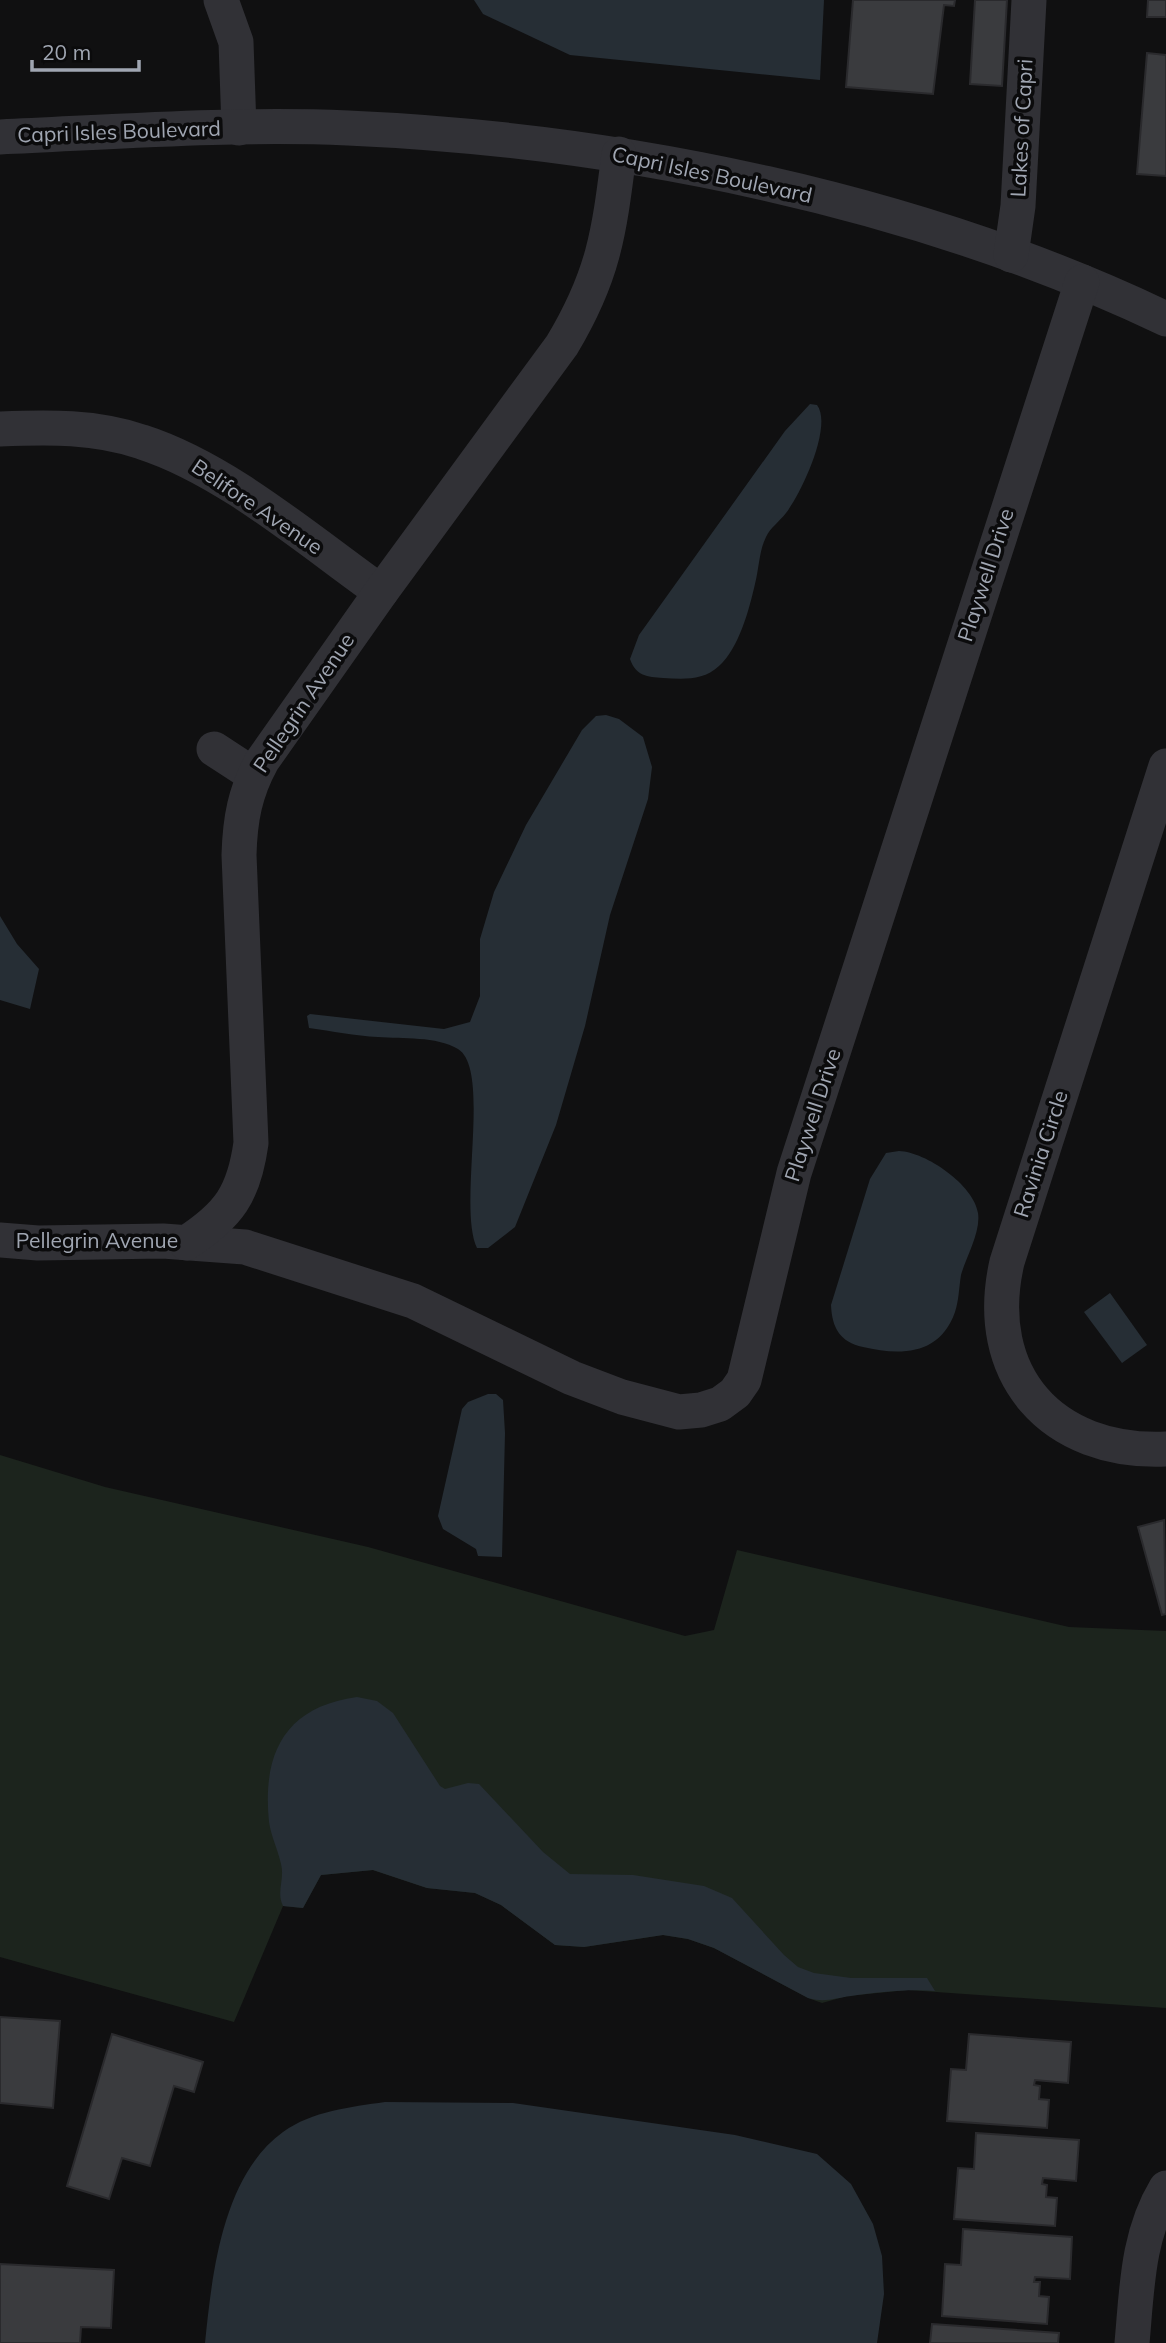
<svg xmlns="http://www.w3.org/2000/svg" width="1166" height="2343" font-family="Mulish,sans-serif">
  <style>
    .green { fill: #1c241d }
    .water { fill: #262e35 }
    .building { fill: #3a3b3e; stroke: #2a2a2d; stroke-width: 2 }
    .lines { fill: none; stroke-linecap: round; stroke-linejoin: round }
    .minor { stroke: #313136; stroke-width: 35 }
    .labels { text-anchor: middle; stroke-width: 7; stroke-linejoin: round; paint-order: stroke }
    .street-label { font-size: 21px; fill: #a0a6b2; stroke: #0b0b0c }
  </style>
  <rect width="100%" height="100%" fill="#101011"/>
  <polygon class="green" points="0,1455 105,1487 368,1547 685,1636 714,1630 737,1550 1069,1627 1166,1631 1166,2008 908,1990 847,1996 822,2003 808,1998 714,1948 688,1939 663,1935 584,1947 555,1945 501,1905 475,1893 427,1888 373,1870 321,1875 303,1908 283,1906 234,2022 0,1957"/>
  <g class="water">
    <polygon points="474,0 824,0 820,80 570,55 483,14"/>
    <path d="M 810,404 L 817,405 C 833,426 801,494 786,513 C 780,521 770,528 766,537 C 759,551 759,569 755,584 C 749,610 739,648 719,666 C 703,681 683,679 663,678 C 647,677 636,676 630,659 L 639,635 L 785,431 Z"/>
    <path d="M 606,715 L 619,719 L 643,737 L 652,767 L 648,799 L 610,915 L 585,1026 L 556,1125 L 515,1227 L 488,1248 L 477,1248 C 457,1206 492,1070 458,1049 C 436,1036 403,1039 378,1037 C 355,1036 332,1031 309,1028 L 307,1016 L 310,1014 L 444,1029 L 470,1022 L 480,996 L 480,939 L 494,892 L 526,825 L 582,730 L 596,716 Z"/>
    <polygon points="0,916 17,944 39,969 30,1009 0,1000"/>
    <path d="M 899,1151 C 926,1152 974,1185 978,1213 C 981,1232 966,1257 961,1275 C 959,1287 959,1300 955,1312 C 940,1355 901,1356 863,1347 C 840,1342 832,1328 831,1305 L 870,1179 L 886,1153 Z"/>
    <polygon points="1110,1293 1147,1345 1122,1363 1084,1312"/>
    <polygon points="488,1394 496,1394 503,1400 505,1433 502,1557 478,1556 476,1549 443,1529 438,1516 462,1409 468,1402"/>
    <path d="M 357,1697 L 377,1701 L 393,1713 L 440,1786 L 445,1789 L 468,1783 L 479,1784 L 543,1852 L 570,1874 L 633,1875 L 704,1886 L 732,1898 L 784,1955 L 798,1967 L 814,1973 L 851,1978 L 927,1978 L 935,1991 C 907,1989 880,1992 851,1996 C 835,1998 825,2003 808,1998 L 714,1948 L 688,1939 L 663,1935 L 584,1947 L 555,1945 L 501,1905 L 475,1893 L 427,1888 L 373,1870 L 321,1875 L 303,1908 L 283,1906 C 276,1892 285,1879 281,1864 C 278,1850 271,1836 269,1822 C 262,1753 285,1707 357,1697 Z"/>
    <path d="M 385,2102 L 513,2103 L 735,2135 L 817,2154 L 851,2184 L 873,2224 L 882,2256 L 884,2294 L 877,2343 L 205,2343 C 212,2275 222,2176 283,2132 C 312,2111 351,2107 385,2102 Z"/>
  </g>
  <g class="building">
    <polygon points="853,0 955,0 954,6 944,5 933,94 846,87"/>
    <polygon points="975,0 1007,0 1002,86 970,84"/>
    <polygon points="1148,0 1166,0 1166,17 1147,17"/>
    <polygon points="1147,53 1166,55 1166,176 1137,174"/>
    <polygon points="1164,1520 1166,1614 1162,1615 1138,1527"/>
    <polygon points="0,2017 60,2021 53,2108 0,2103"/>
    <polygon points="112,2034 203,2062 194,2092 174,2086 150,2166 122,2158 109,2199 67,2186"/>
    <polygon points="969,2034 1071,2042 1068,2083 1035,2080 1034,2085 1040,2086 1039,2099 1049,2100 1047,2128 947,2121 951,2069 966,2070"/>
    <polygon points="976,2133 1079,2140 1076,2181 1043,2178 1042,2184 1047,2185 1046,2197 1057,2198 1055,2226 954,2219 958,2168 974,2169"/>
    <polygon points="963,2229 1072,2237 1070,2279 1035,2277 1034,2282 1040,2282 1039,2296 1049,2297 1047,2324 942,2316 945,2264 961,2265"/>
    <polygon points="0,2264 114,2270 111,2328 81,2327 80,2343 0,2343"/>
    <polygon points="932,2324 1059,2333 1058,2343 930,2343"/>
  </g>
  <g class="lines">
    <g class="minor">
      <polyline points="221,0 236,42 239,128"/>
      <path d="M 0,137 C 115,132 232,123 348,128 C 622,140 917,200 1166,319"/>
      <polyline points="1011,255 1018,206 1029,0"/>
      <path d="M 0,429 C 48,427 96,426 142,442 C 226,469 309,541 381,592"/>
      <polyline points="214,749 254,775"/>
      <path d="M 1166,766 L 1007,1262 C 981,1375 1052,1454 1166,1449"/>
      <polyline points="0,1240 38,1243 163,1241 245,1247 413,1301 572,1378 622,1397 679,1412 701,1410 720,1404 735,1393 744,1380 794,1173 1082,282"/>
      <path d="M 186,1243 C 229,1215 244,1194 251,1143 L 239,855 C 240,819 245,792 262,761 L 381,592 L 562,345 C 604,275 609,233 619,154"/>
      <path d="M 1132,2343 C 1137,2289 1137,2236 1166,2188"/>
    </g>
  </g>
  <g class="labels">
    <g class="street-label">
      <text transform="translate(1022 128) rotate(-87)" y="7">Lakes of Capri</text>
      <text transform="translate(119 132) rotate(-2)" y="7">Capri Isles Boulevard</text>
      <text transform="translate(712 175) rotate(12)" y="7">Capri Isles Boulevard</text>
      <text transform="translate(257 507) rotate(34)" y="7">Belifore Avenue</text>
      <text transform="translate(986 575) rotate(-72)" y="7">Playwell Drive</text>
      <text transform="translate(304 703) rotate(-56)" y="7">Pellegrin Avenue</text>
      <text transform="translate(813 1115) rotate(-72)" y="7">Playwell Drive</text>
      <text transform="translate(1041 1154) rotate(-72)" y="7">Ravinia Circle</text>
      <text x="97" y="1248">Pellegrin Avenue</text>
    </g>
  </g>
  <path d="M32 60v10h107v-10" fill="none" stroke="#a0a6b2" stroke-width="3.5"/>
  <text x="42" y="60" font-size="21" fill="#a0a6b2" stroke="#0b0b0c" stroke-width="5" paint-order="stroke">20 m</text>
</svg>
